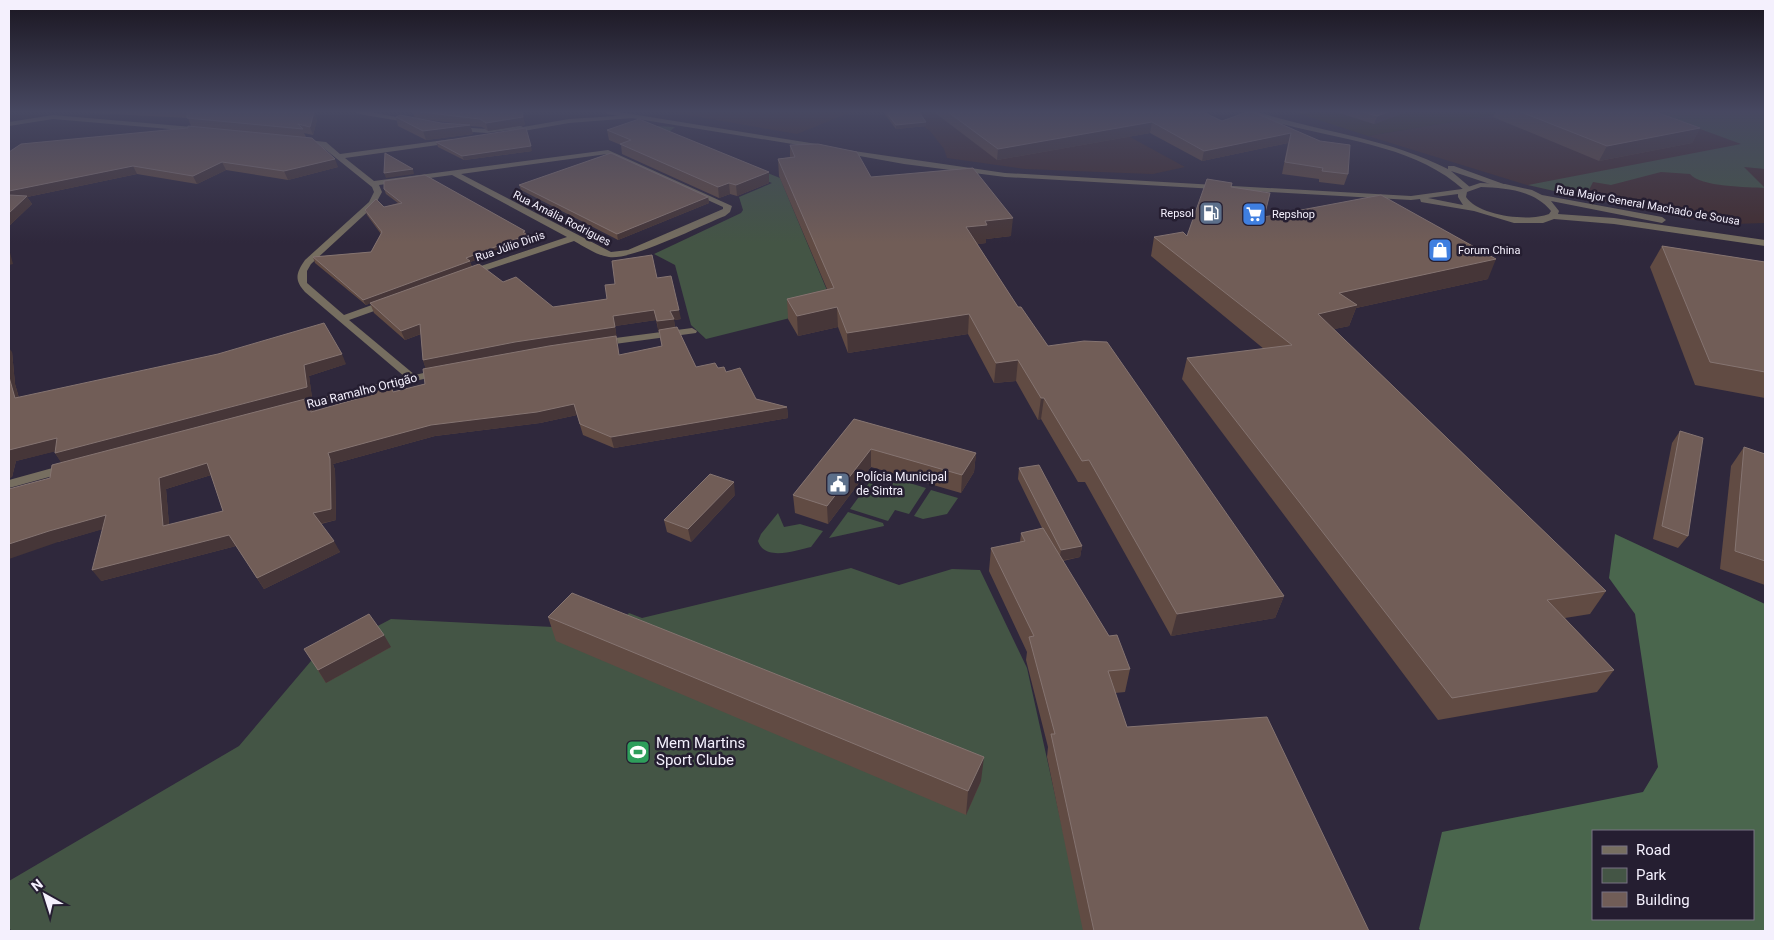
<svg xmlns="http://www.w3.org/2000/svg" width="1774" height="940" font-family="Roboto,sans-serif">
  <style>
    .commercial { fill: #422d30 }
    .education { fill: #3a3322 }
    .green { fill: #445545 }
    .forest { fill: #4a664d; fill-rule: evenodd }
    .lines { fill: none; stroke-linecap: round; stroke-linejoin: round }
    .minor { fill: #766e60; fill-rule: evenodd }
    .tertiary { fill: #766e60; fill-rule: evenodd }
    .wall { fill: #614b43; fill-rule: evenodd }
    .shaded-wall { fill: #463638 }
    .building { fill: #715d57; stroke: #857471; fill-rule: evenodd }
    .labels { text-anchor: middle; stroke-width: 5; stroke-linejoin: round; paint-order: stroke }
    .far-street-label { font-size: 11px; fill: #f4f0fd; stroke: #251e31 }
    .far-poi-label { font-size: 11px; fill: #f4f0fd; stroke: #251e31; text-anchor: start }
    .street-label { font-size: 12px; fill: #f4f0fd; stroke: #251e31 }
    .poi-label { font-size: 12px; fill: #f4f0fd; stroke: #251e31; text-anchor: start }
    .near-poi-label { font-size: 15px; fill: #f4f0fd; stroke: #251e31; text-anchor: start }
  </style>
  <rect width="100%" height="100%" fill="#2f283c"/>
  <g class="commercial">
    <polygon points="670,112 851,112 797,134"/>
    <polygon points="903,112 1084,112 1185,167 1153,174 1125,173 1025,169 947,158 944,149 930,131"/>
    <polygon points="1512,112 1765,112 1765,223 1734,224 1688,219 1554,191 1527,185 1368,136"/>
  </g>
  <polygon class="education" points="1294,112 1512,112 1368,136"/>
  <g class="green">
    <path d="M 1654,112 L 1765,112 L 1765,169 L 1744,167 L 1765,188 C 1748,187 1700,187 1690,174 L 1661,172 L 1611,185 L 1593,182 L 1585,198 L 1528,185 L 1741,144 Z"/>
    <polygon points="656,126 675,127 668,133 780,178 834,307 706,339 691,325 675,265 654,254 741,213 743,210 739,197 772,183 643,130"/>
    <polygon points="896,479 926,488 909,514 895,510 888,521 850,509 869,483 889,489"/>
    <polygon points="931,490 958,498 947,514 923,519 914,516"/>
    <polygon points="848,512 883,523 884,526 829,538"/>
    <path d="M 778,513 L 784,527 L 800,524 L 823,531 L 811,547 C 796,550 765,562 758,541 L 761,534 Z"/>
    <polygon points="851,568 899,585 952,569 980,570 1027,668 1085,931 12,931 9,928 9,881 239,746 311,661 391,619 613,630 629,613 642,618"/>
  </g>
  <path class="forest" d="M 1615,534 L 1765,604 L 1765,931 L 1421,931 L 1419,929 L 1442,832 L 1643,792 L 1658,767 L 1635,614 L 1609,578 ZM 1593,831 L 1753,831 L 1753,919 L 1593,919 Z"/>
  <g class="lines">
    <g class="minor">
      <polygon points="356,112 371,112 416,121 412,123 359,114"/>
      <path d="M 1248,112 L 1258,112 C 1321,132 1388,138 1448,169 L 1448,166 L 1454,166 L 1509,186 L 1502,188 L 1451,171 L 1471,188 L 1464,190 C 1419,149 1352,141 1294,127 C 1280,123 1258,121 1248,112 Z"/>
      <polygon points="53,115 204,128 208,130 204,132 53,119 9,126 9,122"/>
      <polygon points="631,115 633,116 633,118 569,123 512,133 509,130 487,133 457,131 453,129 457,127 487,129 519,125 523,127 569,119"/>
      <path d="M 298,139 L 326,142 L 340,154 L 452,139 L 456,141 L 452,143 L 345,158 L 374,181 L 608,150 L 732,206 L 730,212 L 725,216 C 702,225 630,261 609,257 C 596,255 585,247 574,241 L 469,276 L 466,275 L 466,271 L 567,237 L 452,175 L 379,185 L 382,192 L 375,205 L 311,264 L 307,271 L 307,283 L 344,315 L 383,301 L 391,301 L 391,305 L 349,320 L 415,375 L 440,369 L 445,372 L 444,374 L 297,410 L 291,407 L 293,405 L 405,377 L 305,292 C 294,280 296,273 305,260 L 369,202 L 374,192 L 372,187 L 321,146 L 298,143 ZM 607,154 L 723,207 L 723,209 L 628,250 L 611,252 L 461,174 Z"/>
      <polygon points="692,328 697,331 696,333 600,346 595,343 600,340"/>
      <polygon points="67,464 71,465 73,468 71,471 9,488 9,480"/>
    </g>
    <g class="tertiary">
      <polygon points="604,112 619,112 823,145 827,147 823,149 607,114"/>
      <path d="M 840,149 L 1005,173 L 1411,196 L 1462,189 L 1480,183 L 1505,184 L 1532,190 L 1542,195 L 1662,217 L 1666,220 L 1662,223 L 1551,201 L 1559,211 L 1558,214 L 1614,218 L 1765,240 L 1765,246 L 1614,224 L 1554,219 L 1543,223 L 1514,223 L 1474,211 L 1421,202 L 1420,199 L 1411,200 L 1005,177 L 904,164 L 843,153 L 840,153 ZM 1481,187 C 1506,188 1534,190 1551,211 L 1549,214 C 1529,222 1479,216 1466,197 L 1467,192 ZM 1458,194 L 1458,197 L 1463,205 L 1428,198 Z"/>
    </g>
  </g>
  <g class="wall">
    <polygon points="75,112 314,112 317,120 313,135 304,133 306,137 338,167 288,180 226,170 197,184 137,174 27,197 32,204 9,226 9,152 188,128 191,126 188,118"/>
    <path d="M 413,112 L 522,112 L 525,125 L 488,131 L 482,127 L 470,126 L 473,134 L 426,140 L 398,126 L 396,117 L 415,118 ZM 420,119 L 461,124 L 441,123 Z"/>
    <polygon points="883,112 919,112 926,122 926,126 896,129"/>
    <polygon points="934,112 1203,112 1222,121 1253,112 1348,174 1344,185 1319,182 1319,179 1282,174 1288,143 1202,161 1150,133 997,160"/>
    <polygon points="1296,112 1310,112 1304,114"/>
    <polygon points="1336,112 1406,112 1374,124"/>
    <polygon points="1495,112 1669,112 1667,116 1700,128 1692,143 1599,161 1493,117"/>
    <polygon points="607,130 769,183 737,196 730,194 719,198 622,154 621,145 609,140"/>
    <polygon points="436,142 532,151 464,160 438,147"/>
    <polygon points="790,145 871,177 1011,236 986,239 986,243 977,244 1018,307 1048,346 1284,596 1275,618 1171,636 1085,482 1078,482 1041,419 1038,420 1016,381 994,383 968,334 848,353 838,327 798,336 788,319 787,299 827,289 779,176 778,159 790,157"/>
    <polygon points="519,185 708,197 709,203 618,240 521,190"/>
    <polygon points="1231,187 1264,217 1488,279 1356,308 1349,326 1334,329 1606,591 1590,614 1565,618 1614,670 1597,692 1438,720 1182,379 1187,358 1264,349 1151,256 1154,237 1187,236"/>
    <path d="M 384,189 L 526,234 L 528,240 L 470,262 L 472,267 L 553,307 L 607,299 L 657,278 L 681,319 L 674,320 L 675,328 L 696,367 L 718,368 L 726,372 L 756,399 L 787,407 L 788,418 L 614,448 L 583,435 L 577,415 L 540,423 L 435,436 L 333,464 L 335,470 L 336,520 L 321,524 L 340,552 L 264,589 L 236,546 L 101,581 L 102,529 L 58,542 L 50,478 L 62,463 L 55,453 L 55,451 L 16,461 L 12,477 L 12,352 L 15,384 L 19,398 L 346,364 L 309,376 L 312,398 L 309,399 L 314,408 L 314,411 L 425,384 L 426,369 L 423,360 L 421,334 L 405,340 L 374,313 L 370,303 L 366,305 L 315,263 L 313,257 L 371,252 L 381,234 L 367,215 L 365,210 L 384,207 L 398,203 L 386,194 ZM 656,320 L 662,346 L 619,355 L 615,326 ZM 211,475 L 223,511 L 169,525 L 166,489 Z"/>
    <polygon points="1662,246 1765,262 1765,398 1695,385 1650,267"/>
    <polygon points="854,419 976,453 974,472 961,493 871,467 828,524 795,513 793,495"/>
    <polygon points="1680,431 1688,536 1678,548 1653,539 1672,443"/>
    <polygon points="1744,447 1765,454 1765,585 1720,569 1731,466"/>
    <polygon points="1019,468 1082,546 1080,557 1063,561 1109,636 1130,669 1125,692 1115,693 1127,727 1369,931 1083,931 1047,757 1048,747 1026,660 1027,652 989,571 991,548 1020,542 1021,533 1042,528 1018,479"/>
    <polygon points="735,495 691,542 667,532 664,520"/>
    <polygon points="548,617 981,781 966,815 556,641"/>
    <polygon points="391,647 326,683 304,649"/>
  </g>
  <g class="shaded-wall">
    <polygon points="314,112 317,120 313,135 310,127"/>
    <polygon points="1388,112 1406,112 1374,124 1377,116"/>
    <polygon points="1647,112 1669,112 1665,120"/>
    <polygon points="523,117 525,125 488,131 486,123"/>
    <polygon points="926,122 926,126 896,129 896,125"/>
    <polygon points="1152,122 1150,133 997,160 998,149"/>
    <polygon points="470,125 473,134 426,140 423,131"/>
    <polygon points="1700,128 1692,143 1599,161 1607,146"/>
    <polygon points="1291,133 1288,143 1202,161 1204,151"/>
    <polygon points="531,146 532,151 464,160 462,156"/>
    <polygon points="335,159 338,167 288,180 284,171"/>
    <polygon points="222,162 226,170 197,184 193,176"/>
    <polygon points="133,166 137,174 27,197 32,204 9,226 9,191"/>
    <polygon points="413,169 414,174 386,178 384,173"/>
    <polygon points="769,172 769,183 737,196 736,185"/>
    <polygon points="729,183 730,194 719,198 718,187"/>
    <polygon points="708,197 709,203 618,240 617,234"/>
    <polygon points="1013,218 1011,236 986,239 986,243 965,246 966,227 985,221"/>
    <polygon points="525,231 528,240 470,262 472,267 366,305 363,300"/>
    <polygon points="9,249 13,264 9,265"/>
    <polygon points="1496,259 1488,279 1356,308 1349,326 1311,334 1318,314 1339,293"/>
    <polygon points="837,307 838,327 798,336 797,316"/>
    <polygon points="654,310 656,320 615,326 621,365 426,370 423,360 613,316"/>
    <polygon points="679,310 681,319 674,320 675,328 658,331 657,321 670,311"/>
    <polygon points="969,314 968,334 848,353 847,333"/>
    <polygon points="420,324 423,333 405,340 401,331"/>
    <polygon points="9,348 12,352 15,384 22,409 15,398 9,377"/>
    <polygon points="342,354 346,364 309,376 312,398 309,399 314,408 316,423 62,464 55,453 304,365"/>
    <polygon points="1018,360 1016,381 994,383 996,363"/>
    <polygon points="1041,398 1044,398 1041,419 1038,420"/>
    <polygon points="574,404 577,415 540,423 435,436 333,464 335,470 336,520 318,524 313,513 328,453 431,425"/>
    <polygon points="787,407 788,418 614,448 611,437"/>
    <polygon points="57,438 65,449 16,461 12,477 9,479 9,450"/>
    <polygon points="871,449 871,467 828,524 827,506"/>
    <polygon points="976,453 974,472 961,493 962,475"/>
    <polygon points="207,463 214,474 166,489 170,537 163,526 159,478"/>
    <polygon points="734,482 735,495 691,542 688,529"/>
    <polygon points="106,515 114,526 58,542 9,559 9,544 49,531"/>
    <polygon points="229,535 236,546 101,581 92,570"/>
    <polygon points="334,541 340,552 264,589 257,578"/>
    <polygon points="1082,546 1080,557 1059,561 1061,550"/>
    <polygon points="1284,596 1275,618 1171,636 1177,614"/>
    <polygon points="384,635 391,647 326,683 318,670"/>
    <polygon points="984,757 981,781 966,815 968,791"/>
  </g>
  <g class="building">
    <polygon points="187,112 314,112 310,127 298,124 303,129 187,118"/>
    <polygon points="421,112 522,112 523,117 486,123 480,119"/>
    <polygon points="886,112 919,112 926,122 896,125"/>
    <polygon points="948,112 1203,112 1222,121 1247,112 1253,112 1320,141 1350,145 1348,174 1322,171 1323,168 1285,162 1291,133 1204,151 1152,122 998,149"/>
    <polygon points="1363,112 1388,112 1377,116"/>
    <polygon points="1521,112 1656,112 1700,128 1607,146"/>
    <polygon points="400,115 441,123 470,125 423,131 396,117"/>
    <polygon points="639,119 769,172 736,185 729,183 718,187 620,144 631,140 607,130"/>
    <polygon points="188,126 312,138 335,159 284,171 222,162 193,176 133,166 9,191 9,152 21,144 188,128"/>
    <polygon points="526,128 531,146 462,156 436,142"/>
    <polygon points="818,144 857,152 871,177 973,168 1013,218 985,221 987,225 966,227 1018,307 1021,307 1048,346 1084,341 1107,342 1284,596 1177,614 1089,460 1082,461 1044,398 1041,398 1018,360 996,363 969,314 847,333 837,307 797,316 787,299 834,288 778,159 795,157 790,145"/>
    <polygon points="385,153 413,169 384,173"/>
    <polygon points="611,153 708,197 617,234 519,185"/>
    <polygon points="425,175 525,231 523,232 527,235 466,258 470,261 363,300 313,257 371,252 382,232 365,210 376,199 384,207 402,203 384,189 384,181"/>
    <polygon points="1207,179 1232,183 1231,187 1270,193 1264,217 1381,195 1496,259 1339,293 1357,305 1318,314 1606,591 1547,600 1614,670 1452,698 1187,358 1292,345 1154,237 1183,232 1187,236"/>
    <polygon points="9,195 27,196 9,213"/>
    <polygon points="1662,246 1765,262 1765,372 1710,362"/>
    <polygon points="652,255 657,278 671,276 679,310 670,311 674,319 657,321 654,310 613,316 615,327 515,342 423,360 420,324 401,331 370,303 479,264 503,282 516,277 553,307 607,299 605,285 615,284 612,261"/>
    <polygon points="324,323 342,354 304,365 307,387 55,453 57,438 9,450 9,377 15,398 218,354"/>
    <path d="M 677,327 L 696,367 L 715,363 L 718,368 L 724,367 L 726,372 L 740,368 L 756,399 L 787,407 L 611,437 L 580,424 L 574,404 L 537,412 L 431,425 L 328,453 L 330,459 L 331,509 L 313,513 L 334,541 L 257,578 L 229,535 L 92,570 L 106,515 L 49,531 L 9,544 L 9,489 L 50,478 L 52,465 L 309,398 L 311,412 L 360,398 L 359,395 L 391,386 L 393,392 L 425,384 L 423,369 L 549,346 L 616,336 L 619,355 L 662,346 L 659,330 ZM 207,463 L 223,511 L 163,526 L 159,478 Z"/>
    <polygon points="854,419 976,453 962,475 871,449 827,506 793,495"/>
    <polygon points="1680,431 1703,438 1688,536 1662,526"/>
    <polygon points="1744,447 1765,454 1765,561 1735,551"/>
    <polygon points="1039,465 1082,546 1061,550 1019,468"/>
    <polygon points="710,474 734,482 688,529 664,520"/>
    <polygon points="1043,528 1109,636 1117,635 1130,669 1108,671 1127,727 1267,717 1369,931 1094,931 1051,734 1055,734 1029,637 1034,636 991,548 1025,541 1021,533"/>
    <polygon points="572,593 984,757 968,791 548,617"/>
    <polygon points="369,614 384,635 318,670 304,649"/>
  </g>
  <linearGradient id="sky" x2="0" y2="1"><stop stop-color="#1a1621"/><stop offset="0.46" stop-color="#474861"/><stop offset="1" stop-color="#474861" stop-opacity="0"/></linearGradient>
  <rect width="1774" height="243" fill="url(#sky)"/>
  <defs>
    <g id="fuel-square" transform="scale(1.25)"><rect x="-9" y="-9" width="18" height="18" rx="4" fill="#5c6f8a" stroke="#251e31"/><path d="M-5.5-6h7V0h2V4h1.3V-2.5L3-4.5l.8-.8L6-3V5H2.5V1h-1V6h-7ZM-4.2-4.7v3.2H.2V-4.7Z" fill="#fff"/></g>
    <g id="supermarket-square" transform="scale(1.25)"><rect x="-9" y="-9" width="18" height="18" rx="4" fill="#3f7fe0" stroke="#251e31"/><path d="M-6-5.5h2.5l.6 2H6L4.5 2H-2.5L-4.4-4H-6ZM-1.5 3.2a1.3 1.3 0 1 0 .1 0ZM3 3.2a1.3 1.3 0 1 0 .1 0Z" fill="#fff"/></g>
    <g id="shop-square" transform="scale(1.25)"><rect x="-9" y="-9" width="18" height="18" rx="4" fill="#3f7fe0" stroke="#251e31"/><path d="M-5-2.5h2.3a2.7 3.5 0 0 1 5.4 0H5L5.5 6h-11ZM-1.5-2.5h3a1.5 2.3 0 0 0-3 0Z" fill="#fff"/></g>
    <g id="civic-square" transform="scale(1.25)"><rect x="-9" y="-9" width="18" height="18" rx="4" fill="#5c6f8a" stroke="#251e31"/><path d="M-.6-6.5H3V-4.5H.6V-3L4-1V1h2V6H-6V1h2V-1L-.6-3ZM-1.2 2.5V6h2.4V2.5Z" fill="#fff"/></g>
    <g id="stadium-square" transform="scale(1.25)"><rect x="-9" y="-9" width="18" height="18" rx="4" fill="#2e9e5b" stroke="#251e31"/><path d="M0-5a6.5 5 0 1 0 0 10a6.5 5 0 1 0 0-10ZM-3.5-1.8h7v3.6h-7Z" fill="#fff"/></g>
  </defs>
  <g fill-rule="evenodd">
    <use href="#fuel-square" x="1211" y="213"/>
    <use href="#supermarket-square" x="1254" y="214"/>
    <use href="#shop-square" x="1440" y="250"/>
    <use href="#civic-square" x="838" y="484"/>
    <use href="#stadium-square" x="638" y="752"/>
  </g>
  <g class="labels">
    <g class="far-street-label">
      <text transform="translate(1648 205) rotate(10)" y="4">Rua Major General Machado de Sousa</text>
      <text transform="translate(562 218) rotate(27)" y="4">Rua Amália Rodrigues</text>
      <text transform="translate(510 246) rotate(-19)" y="4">Rua Júlio Dinis</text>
    </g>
    <g class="far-poi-label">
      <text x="1194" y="217" text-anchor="end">Repsol</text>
      <text x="1272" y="218">Repshop</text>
      <text x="1458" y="254">Forum China</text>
    </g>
    <g class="street-label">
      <text transform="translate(362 391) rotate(-14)" y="4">Rua Ramalho Ortigão</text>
    </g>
    <g class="poi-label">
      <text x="856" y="481">Polícia Municipal<tspan x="856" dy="14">de Sintra</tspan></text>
    </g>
    <g class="near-poi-label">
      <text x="656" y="748">Mem Martins<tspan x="656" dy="17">Sport Clube</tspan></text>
    </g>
  </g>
  <rect width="1774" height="940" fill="none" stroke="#f4f0fd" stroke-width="20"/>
  <rect x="1592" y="830" width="162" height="90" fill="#251e31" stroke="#787283"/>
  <rect x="1602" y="846" width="25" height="8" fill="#766e60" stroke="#787283"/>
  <text x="1636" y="855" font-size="15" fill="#f4f0fd">Road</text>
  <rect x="1602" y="868" width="25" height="15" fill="#445545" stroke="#787283"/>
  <text x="1636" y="880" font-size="15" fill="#f4f0fd">Park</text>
  <rect x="1602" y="892" width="25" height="15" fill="#715d57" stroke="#787283"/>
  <text x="1636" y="905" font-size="15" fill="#f4f0fd">Building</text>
  <g transform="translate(45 895) rotate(321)" stroke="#251e31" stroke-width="4" paint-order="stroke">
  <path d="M0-4L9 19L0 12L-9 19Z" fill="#f4f0fd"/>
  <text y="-8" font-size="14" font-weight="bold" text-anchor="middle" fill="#f4f0fd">N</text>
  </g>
</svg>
